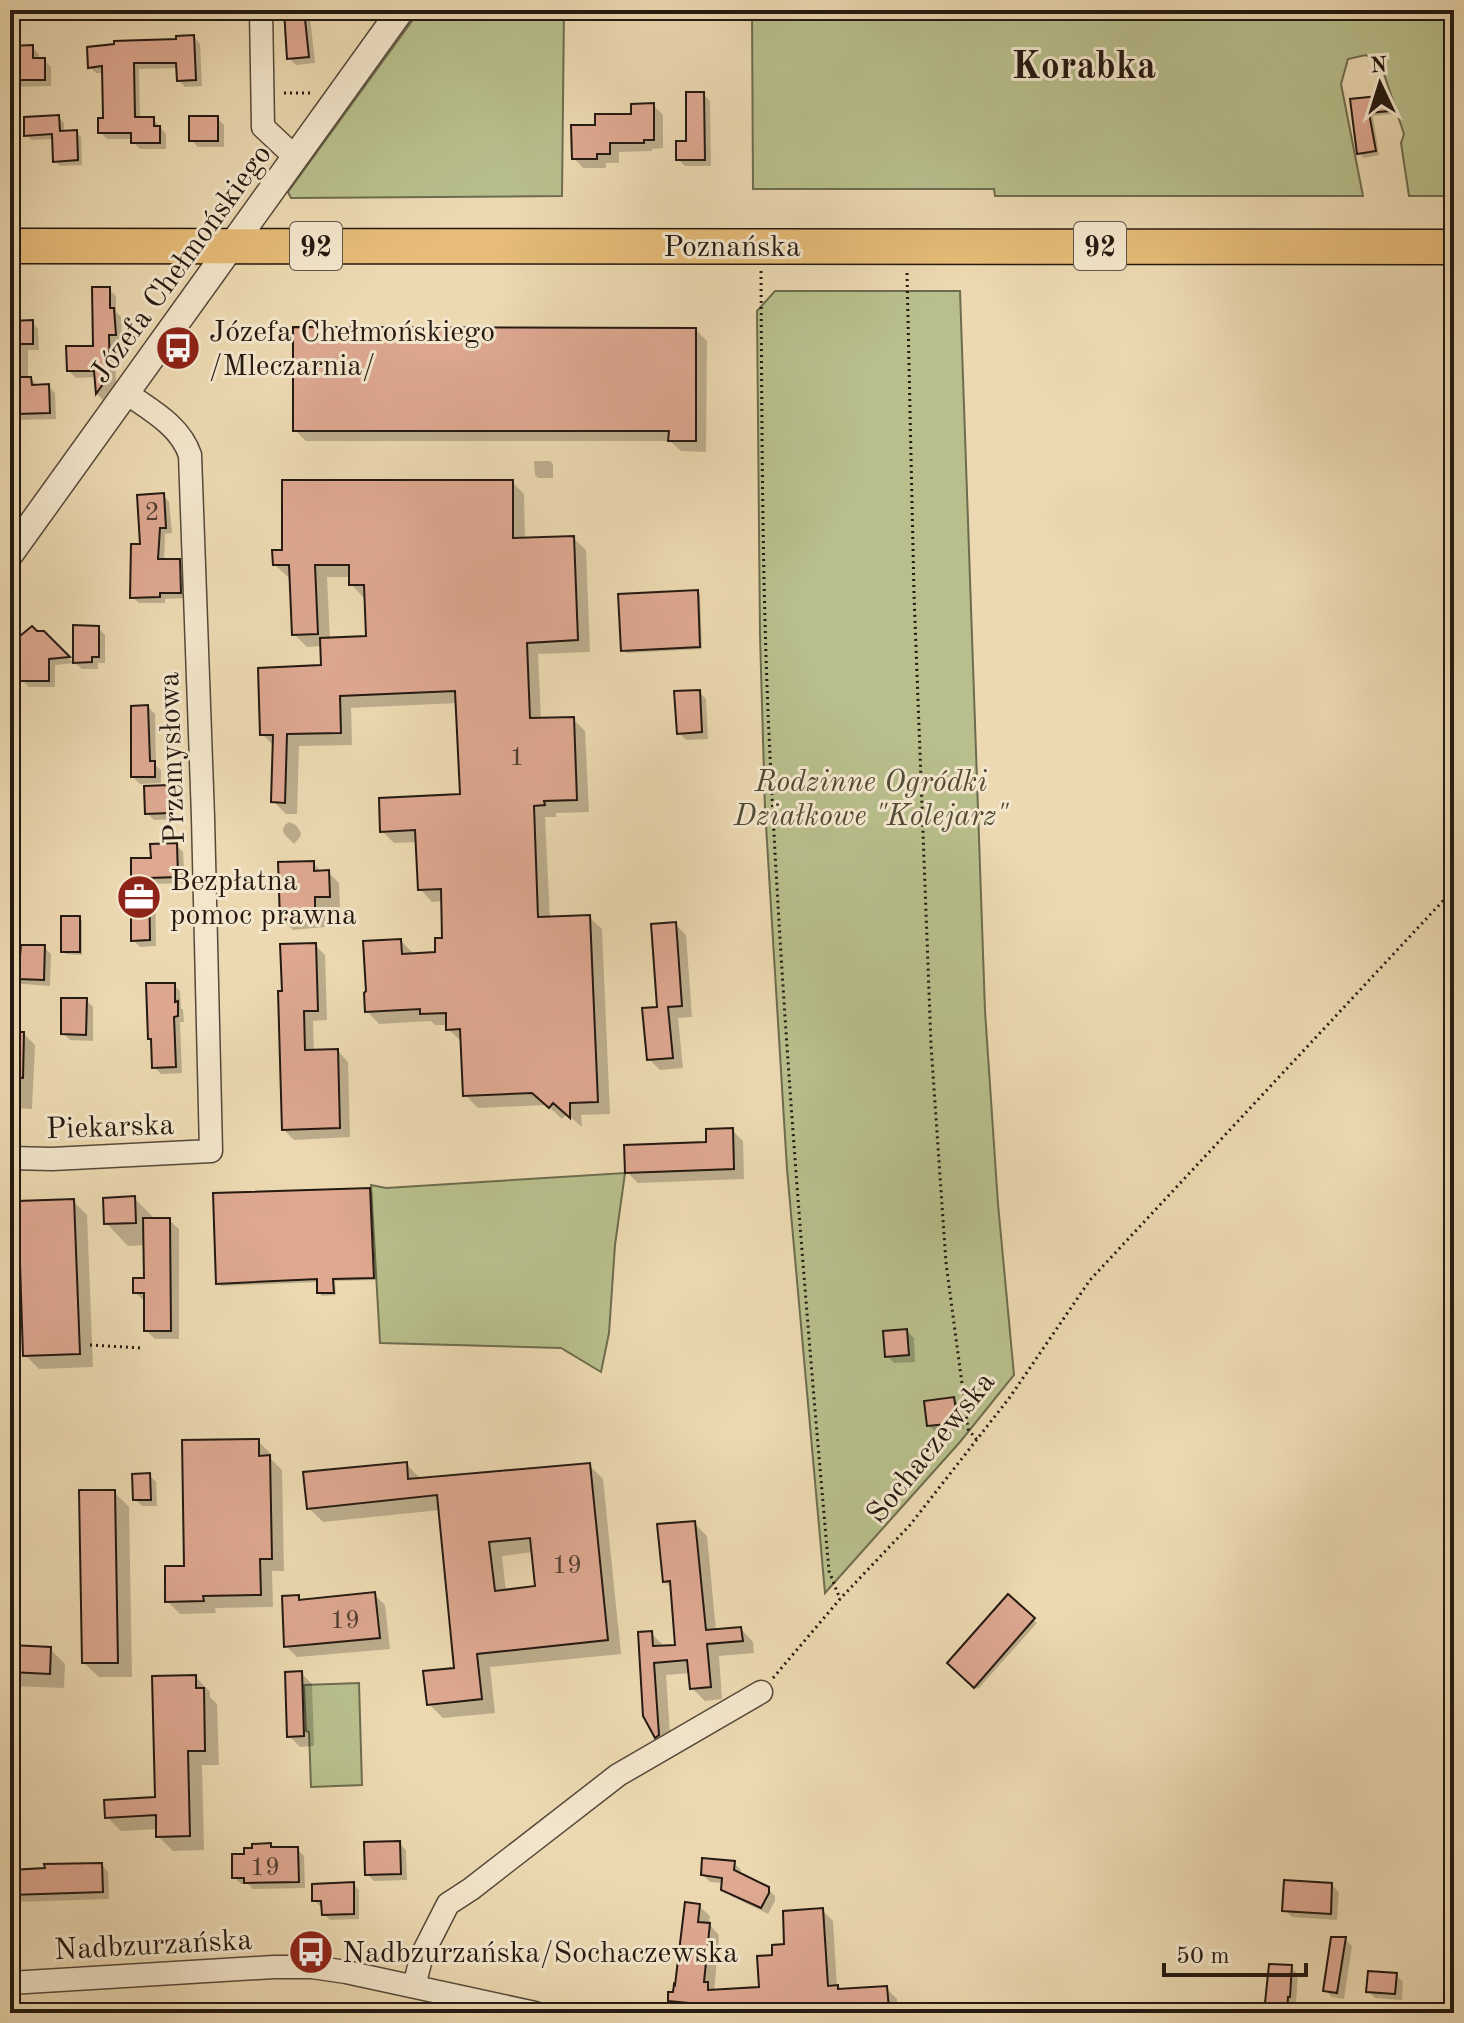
<svg xmlns="http://www.w3.org/2000/svg" width="1464" height="2023" font-family="'Old Standard TT',serif">
  <style>
    .green { fill: #b8bf8c; stroke: #6e6c4e; stroke-width: 2 }
    .shadow { fill: #0003; fill-rule: evenodd }
    .building { fill: #dea891; stroke: #241911; stroke-width: 2; fill-rule: evenodd }
    .lines { fill: none; stroke-linecap: round; stroke-linejoin: round }
    .minor-casing { stroke: #564939; stroke-width: 25 }
    .tertiary-casing { stroke: #564939; stroke-width: 29 }
    .primary-casing { stroke: #241911; stroke-width: 37 }
    .path { stroke: #241911; stroke-width: 3; stroke-dasharray: 2 4; stroke-linecap: butt }
    .minor { stroke: #f3e6cc; stroke-width: 22 }
    .tertiary { stroke: #f3e6cc; stroke-width: 26 }
    .primary { stroke: #e6bc78; stroke-width: 34 }
    .labels { text-anchor: middle; stroke-width: 6; stroke-linejoin: round; paint-order: stroke }
    .number-label { font-size: 26px; fill: #523d31 }
    .shield { fill: #f3e6cc; stroke: #625649; stroke-width: 2 }
    .shield-label { font-size: 28px; font-weight: bold; fill: #241911 }
    .street-label { font-size: 30px; fill: #241911; stroke: #f3e6cc }
    .poi-label { font-size: 30px; fill: #241911; stroke: #f3e6cc; text-anchor: start }
    .park-label { font-size: 30px; font-style: italic; fill: #504b36; stroke: #f3e6cc }
    .district-label { font-size: 38px; font-weight: bold; fill: #241911; stroke: #f3e6cc }
  </style>
  <rect width="100%" height="100%" fill="#ecd9b1"/>
  <filter id="stains"><feTurbulence type="fractalNoise" baseFrequency=".0025" numOctaves="4"/><feColorMatrix values="0 0 0 0 .2 0 0 0 0 .09 0 0 0 0 .02 0 0 0 .5 -.17"/></filter>
  <radialGradient id="worn" r=".72"><stop offset=".6" stop-color="#630" stop-opacity="0"/><stop offset="1" stop-color="#630" stop-opacity=".3"/></radialGradient>
  <g class="green">
    <polygon points="420,10 564,10 562,196 291,198 288,192"/>
    <polygon points="752,10 1454,10 1454,196 1409,196 1401,143 1404,134 1381,65 1366,55 1348,59 1341,84 1363,196 995,196 994,189 753,189"/>
    <polygon points="775,291 960,291 985,1011 998,1204 1014,1375 960,1442 825,1593 787,1169 765,809 760,635 757,311"/>
    <polygon points="625,1173 615,1245 609,1333 601,1372 561,1348 380,1343 371,1185 386,1188"/>
    <polygon points="359,1683 362,1785 311,1787 309,1732 306,1731 304,1685"/>
  </g>
  <g class="shadow">
    <polygon points="287,10 346,10 346,12 310,17 315,63 296,65 289,58"/>
    <polygon points="732,10 747,10 747,12 735,13"/>
    <polygon points="194,37 200,44 202,86 185,87 179,80 179,68 139,69 140,119 153,119 159,126 166,134 166,149 140,149 133,142 133,139 107,139 100,132 105,120 104,73 96,73 90,67"/>
    <polygon points="32,47 39,54 39,60 44,60 51,67 51,86 10,87 10,48"/>
    <polygon points="703,94 710,101 711,166 685,166 678,159 688,143"/>
    <polygon points="1387,97 1392,101 1393,114 1373,116 1379,155 1364,158 1359,153 1352,101"/>
    <polygon points="653,105 663,115 663,148 652,149 652,151 619,152 619,163 606,163 606,168 583,168 574,158 597,126 633,116"/>
    <polygon points="58,117 64,123 64,133 76,132 81,137 82,165 60,166 55,161 54,139 32,140 26,135"/>
    <polygon points="217,118 224,125 224,147 198,147 191,140"/>
    <polygon points="109,289 116,296 116,312 121,317 122,341 115,341 116,382 103,400 97,394 96,377 76,378 69,371 95,348"/>
    <polygon points="32,322 38,329 39,350 28,350 28,379 31,379 38,386 48,386 55,393 56,419 16,420 10,414 10,323"/>
    <polygon points="696,330 707,341 706,452 681,451 670,441 306,441 295,430"/>
    <polygon points="534,461 550,461 553,464 553,478 538,478 535,475"/>
    <path d="M 512,482 L 524,494 L 525,540 L 573,538 L 586,550 L 590,652 L 538,654 L 541,720 L 573,719 L 585,731 L 589,812 L 556,813 L 556,817 L 545,817 L 550,919 L 589,917 L 602,929 L 610,1114 L 581,1115 L 582,1127 L 567,1114 L 562,1119 L 547,1105 L 478,1108 L 465,1095 L 461,1041 L 448,1029 L 448,1025 L 435,1025 L 431,1021 L 379,1024 L 367,1011 L 401,941 L 413,953 L 437,954 L 445,940 L 443,901 L 432,902 L 420,889 L 417,842 L 394,843 L 382,831 L 462,796 L 457,703 L 351,708 L 352,745 L 299,746 L 297,814 L 286,814 L 273,801 L 274,746 L 262,734 L 323,667 L 323,646 L 307,647 L 294,634 L 291,577 L 288,577 L 275,565 L 284,552 ZM 327,577 L 351,577 L 351,584 L 363,597 L 366,597 L 368,638 L 330,640 Z"/>
    <polygon points="163,495 169,502 172,533 165,534 164,561 179,561 185,568 186,598 165,599 165,603 139,603 132,597 142,546"/>
    <polygon points="697,593 700,595 702,649 626,653 623,650"/>
    <polygon points="75,627 98,628 105,635 105,663 98,663 98,669 82,669 75,663"/>
    <polygon points="36,633 43,633 74,663 55,665 55,687 29,687 22,680"/>
    <polygon points="699,692 706,699 708,739 686,740 679,733"/>
    <polygon points="148,707 155,714 156,766 161,770 161,783 140,784 133,777"/>
    <polygon points="10,732 18,738 17,762 10,762"/>
    <polygon points="168,787 175,794 176,819 154,820 147,813"/>
    <polygon points="289,822 296,825 301,833 300,837 294,844 284,834 283,829 285,825"/>
    <polygon points="176,845 183,852 185,883 155,884 156,946 140,947 133,940 153,860"/>
    <polygon points="313,863 322,872 328,872 339,883 340,907 325,908 325,927 293,930 282,919"/>
    <polygon points="79,918 82,921 82,955 66,954 63,951"/>
    <polygon points="675,924 686,935 692,1017 678,1018 683,1068 660,1070 649,1059"/>
    <polygon points="315,945 325,955 327,1020 313,1021 314,1052 338,1051 348,1062 350,1137 294,1140 284,1130 284,993"/>
    <polygon points="44,947 51,954 50,986 10,983 10,954 22,954"/>
    <polygon points="174,985 180,991 181,1008 183,1010 184,1022 180,1022 182,1073 161,1074 154,1067 153,1042 150,1038"/>
    <polygon points="86,1000 93,1007 93,1041 70,1040 63,1033"/>
    <polygon points="10,1034 24,1034 35,1045 32,1109 16,1108 10,1102"/>
    <polygon points="732,1130 743,1141 744,1179 638,1183 627,1172 708,1144"/>
    <polygon points="369,1190 372,1192 376,1280 335,1281 336,1295 322,1296 319,1293 319,1282 221,1286 218,1283"/>
    <polygon points="134,1198 156,1220 169,1220 179,1229 179,1339 155,1339 146,1330 144,1301 135,1292 146,1280 145,1245 128,1246 106,1223"/>
    <polygon points="73,1201 87,1215 93,1367 39,1369 25,1355"/>
    <polygon points="907,1331 914,1338 915,1362 894,1363 887,1356"/>
    <polygon points="954,1399 961,1406 964,1429 936,1432 929,1426"/>
    <polygon points="258,1441 271,1454 271,1459 282,1470 284,1571 272,1571 273,1607 215,1608 216,1613 180,1614 167,1601"/>
    <path d="M 406,1464 L 420,1478 L 420,1480 L 589,1465 L 603,1479 L 621,1654 L 490,1667 L 495,1713 L 443,1718 L 429,1704 L 456,1670 L 440,1510 L 323,1522 L 309,1508 ZM 533,1552 L 537,1588 L 506,1592 L 502,1556 Z"/>
    <polygon points="149,1475 156,1482 157,1506 142,1506 135,1499"/>
    <polygon points="114,1492 129,1507 132,1677 99,1677 84,1663"/>
    <polygon points="694,1523 707,1536 716,1631 741,1629 753,1642 754,1653 719,1656 722,1699 705,1701 692,1688 690,1673 666,1675 671,1748 669,1749 656,1736 651,1633 664,1646 678,1647 672,1589 665,1581"/>
    <polygon points="374,1594 385,1605 390,1649 297,1657 286,1646 298,1597 303,1602"/>
    <polygon points="1008,1597 1037,1623 978,1689 949,1663"/>
    <polygon points="10,1647 50,1649 65,1664 64,1688 10,1686"/>
    <polygon points="301,1673 312,1684 314,1746 300,1747 289,1736"/>
    <polygon points="196,1677 210,1692 210,1697 217,1704 219,1765 202,1765 204,1850 173,1851 158,1836 158,1829 121,1831 107,1817 157,1799"/>
    <polygon points="399,1843 406,1850 407,1880 374,1881 367,1874"/>
    <polygon points="270,1845 274,1849 297,1849 304,1856 305,1888 253,1889 248,1884 241,1884 234,1877 246,1856"/>
    <polygon points="10,1855 12,1857 12,1872 102,1865 108,1872 109,1899 17,1902 10,1895"/>
    <polygon points="734,1863 741,1870 740,1876 768,1889 775,1896 775,1901 768,1914 731,1896 723,1889 724,1883 710,1882 703,1875"/>
    <polygon points="353,1884 359,1890 359,1919 330,1920 324,1914 323,1906 320,1906 314,1900"/>
    <polygon points="1332,1885 1339,1892 1337,1920 1292,1917 1285,1910"/>
    <polygon points="699,1906 710,1916 709,1924 719,1935 714,1992 761,1989 775,1957 822,1910 833,1921 837,1988 840,1991 886,1988 897,1999 898,2013 701,2013 680,2011 670,2001 675,1994"/>
    <polygon points="1345,1939 1352,1946 1344,1999 1332,1997 1325,1990"/>
    <polygon points="1291,1967 1298,1974 1296,2003 1294,2003 1293,2013 1267,2013"/>
    <polygon points="1396,1975 1403,1982 1402,2000 1375,1998 1368,1991"/>
  </g>
  <g class="building">
    <polygon points="284,10 304,10 309,57 287,59"/>
    <polygon points="194,35 196,80 177,81 176,63 134,63 135,117 154,117 154,126 160,126 160,143 131,143 131,133 98,133 98,118 103,118 102,66 88,68 87,47 114,44 114,41 176,39 176,36"/>
    <polygon points="33,45 33,58 45,58 45,80 10,80 10,46"/>
    <polygon points="686,92 704,92 705,160 676,160 676,141 686,141"/>
    <polygon points="1388,95 1389,111 1369,113 1376,151 1357,154 1350,99"/>
    <polygon points="654,103 654,140 644,140 644,143 610,143 610,154 597,154 597,159 572,159 571,125 595,125 595,114 631,114 631,104"/>
    <polygon points="59,115 60,131 77,130 78,160 53,162 52,134 24,136 24,117"/>
    <rect x="189" y="116" width="29" height="25"/>
    <polygon points="92,287 110,287 110,308 114,308 116,335 109,335 110,374 96,394 94,371 67,371 66,346 93,346"/>
    <polygon points="33,320 33,344 10,344 10,321"/>
    <polygon points="293,327 696,328 696,441 668,441 669,431 293,431"/>
    <polygon points="17,377 31,377 32,385 49,384 50,413 18,414"/>
    <polygon points="282,480 513,480 513,538 574,536 578,640 527,643 530,718 574,717 577,800 544,801 545,805 534,806 538,917 590,915 598,1102 570,1103 570,1118 553,1103 549,1108 532,1093 463,1096 460,1029 446,1030 446,1013 420,1014 420,1009 365,1012 364,993 366,991 363,941 401,939 402,954 435,952 435,938 442,938 441,889 418,890 415,830 380,832 379,798 460,794 455,691 340,696 341,733 287,734 285,803 271,802 273,735 260,735 258,668 321,665 320,638 366,636 364,585 349,585 349,565 315,565 318,634 292,635 289,565 273,565 272,550 282,550"/>
    <polygon points="164,493 166,528 160,528 158,559 180,559 181,593 160,593 160,597 130,598 131,544 140,544 137,495"/>
    <polygon points="698,590 700,647 621,651 618,594"/>
    <polygon points="73,625 99,626 99,657 92,657 92,662 73,663"/>
    <polygon points="32,626 37,631 44,631 70,657 49,659 49,681 20,681 20,636"/>
    <polygon points="700,690 702,732 677,734 674,691"/>
    <polygon points="148,705 150,761 155,761 155,777 131,777 131,706"/>
    <polygon points="169,785 170,813 145,814 144,786"/>
    <polygon points="177,843 178,877 149,878 150,940 131,941 131,858 151,858 150,844"/>
    <polygon points="314,861 314,871 329,870 330,897 315,897 315,917 280,920 278,862"/>
    <rect x="61" y="916" width="19" height="36"/>
    <polygon points="676,922 682,1006 668,1007 673,1058 647,1060 642,1008 657,1007 651,924"/>
    <polygon points="316,943 318,1011 304,1011 305,1050 338,1049 340,1128 282,1130 278,991 282,991 280,944"/>
    <polygon points="21,945 45,945 44,980 18,979"/>
    <polygon points="146,983 175,983 175,1002 178,1001 178,1016 174,1017 176,1067 152,1068 151,1039 148,1039"/>
    <polygon points="61,998 87,998 86,1035 61,1034"/>
    <polygon points="10,1032 24,1032 23,1078 10,1077"/>
    <polygon points="733,1128 734,1169 625,1173 624,1145 706,1142 706,1129"/>
    <polygon points="370,1188 374,1278 333,1279 334,1293 317,1293 317,1279 216,1284 213,1193"/>
    <polygon points="135,1196 136,1223 104,1224 103,1198"/>
    <polygon points="74,1199 80,1354 23,1356 18,1201"/>
    <polygon points="143,1218 170,1218 171,1331 144,1331 144,1293 133,1293 133,1278 144,1278"/>
    <polygon points="907,1329 909,1355 885,1357 883,1331"/>
    <polygon points="954,1397 958,1423 927,1426 924,1401"/>
    <polygon points="259,1439 259,1456 270,1455 272,1559 260,1559 261,1595 203,1596 204,1601 165,1602 165,1566 184,1566 182,1440"/>
    <path d="M 407,1462 L 408,1479 L 590,1463 L 608,1640 L 477,1654 L 482,1699 L 427,1705 L 423,1671 L 454,1668 L 437,1495 L 307,1509 L 303,1472 ZM 530,1538 L 535,1586 L 495,1591 L 489,1542 Z"/>
    <polygon points="150,1473 151,1500 133,1500 132,1474"/>
    <polygon points="79,1490 115,1490 118,1663 82,1663"/>
    <polygon points="695,1521 706,1630 741,1627 743,1641 707,1644 711,1687 690,1689 687,1660 654,1663 659,1735 655,1738 643,1716 638,1632 652,1631 653,1646 675,1645 670,1581 663,1582 657,1524"/>
    <polygon points="375,1592 380,1638 284,1647 282,1596 299,1595 299,1600"/>
    <polygon points="1008,1594 1035,1618 974,1688 947,1663"/>
    <polygon points="10,1645 51,1647 50,1674 10,1672"/>
    <polygon points="302,1671 304,1736 287,1737 285,1672"/>
    <polygon points="196,1675 196,1688 204,1688 205,1751 188,1751 190,1836 156,1837 156,1815 105,1818 104,1800 155,1797 152,1676"/>
    <polygon points="400,1841 401,1874 365,1875 364,1842"/>
    <polygon points="271,1843 271,1847 298,1847 299,1882 244,1883 244,1878 232,1878 232,1854 244,1854 244,1848 252,1848 252,1844"/>
    <polygon points="702,1858 735,1861 734,1870 769,1887 769,1893 761,1908 721,1890 722,1878 701,1875"/>
    <polygon points="102,1863 103,1892 10,1895 10,1870 45,1868 44,1864"/>
    <polygon points="1284,1880 1332,1883 1331,1914 1282,1911"/>
    <polygon points="354,1882 354,1914 322,1915 321,1901 312,1901 312,1884"/>
    <polygon points="685,1902 700,1904 698,1922 710,1923 704,1982 708,1982 708,1990 759,1987 757,1956 772,1955 772,1945 784,1944 783,1911 823,1908 828,1986 838,1985 838,1989 887,1986 889,2009 824,2013 730,2013 730,2007 668,2001 668,1992 673,1992 674,1984 675,1985"/>
    <polygon points="1331,1937 1346,1937 1337,1993 1323,1991"/>
    <polygon points="1269,1964 1292,1965 1290,1997 1288,1997 1287,2013 1264,2013"/>
    <polygon points="1368,1971 1397,1973 1395,1994 1366,1992"/>
  </g>
  <g class="lines">
    <g class="minor-casing">
      <g id="minor">
        <polyline points="261,10 263,127 296,158"/>
        <path d="M 10,1158 L 52,1159 L 211,1151 L 203,817 L 190,455 C 180,425 150,410 125,392"/>
        <polyline points="10,1983 274,1967 312,1967 346,1972 535,2013"/>
        <polyline points="414,1986 422,1955 448,1904 471,1889 618,1775 761,1692"/>
      </g>
    </g>
    <g class="tertiary-casing">
      <polyline id="tertiary" points="10,554 401,10"/>
    </g>
    <g class="primary-casing">
      <polyline id="primary" points="10,246 1454,247"/>
    </g>
    <g class="path">
      <polyline points="284,93 312,93"/>
      <path d="M 761,271 C 762,432 762,594 770,755 C 783,1028 805,1300 829,1571 L 840,1599"/>
      <polyline points="907,273 914,594 931,1045 946,1263 968,1429 977,1440"/>
      <polyline points="90,1345 142,1348"/>
      <polyline points="773,1678 840,1599 910,1525 1010,1397 1090,1280 1454,889"/>
    </g>
    <use href="#minor" class="minor"/>
    <use href="#tertiary" class="tertiary"/>
    <use href="#primary" class="primary"/>
  </g>
  <defs>
    <g id="bus-disc" transform="scale(2.3)"><circle r="9.5" fill="#8f2418" stroke="#f3e6cc"/><path d="M-5-6H5V4H4V6H2V4H-2V6H-4V4H-5ZM-3.5-4V0h7V-4ZM-3.5 1.2v1.5H-2V1.2ZM2 1.2v1.5H3.5V1.2Z" fill="#fff"/></g>
    <g id="office-disc" transform="scale(2.3)"><circle r="9.5" fill="#8f2418" stroke="#f3e6cc"/><path d="M-6-3h4V-5.5h4V-3h4V5H-6ZM-1-4.5V-3h2v-1.5ZM-6 0V1H6V0Z" fill="#fff"/></g>
  </defs>
  <g fill-rule="evenodd">
    <use href="#bus-disc" x="178" y="348"/>
    <use href="#office-disc" x="139" y="897"/>
    <use href="#bus-disc" x="311" y="1952"/>
  </g>
  <g class="labels">
    <g class="number-label">
      <text x="152" y="520">2</text>
      <text x="517" y="765">1</text>
      <text x="567" y="1573">19</text>
      <text x="345" y="1628">19</text>
      <text x="265" y="1875">19</text>
    </g>
    <g class="shield">
      <rect x="290" y="222" width="52" height="48" rx="6"/>
      <rect x="1074" y="222" width="52" height="48" rx="6"/>
    </g>
    <g class="shield-label">
      <text x="316" y="256">92</text>
      <text x="1100" y="256">92</text>
    </g>
    <g class="street-label">
      <text x="732" y="256">Poznańska</text>
      <text transform="translate(180 263) rotate(-54)" y="10">Józefa Chełmońskiego</text>
      <text transform="translate(171 758) rotate(-92)" y="10">Przemysłowa</text>
      <text transform="translate(110 1126) rotate(-2)" y="10">Piekarska</text>
      <text transform="translate(930 1447) rotate(-51)" y="10">Sochaczewska</text>
      <text transform="translate(153 1944) rotate(-3)" y="10">Nadbzurzańska</text>
    </g>
    <g class="poi-label">
      <text x="209" y="341">Józefa Chełmońskiego<tspan x="209" dy="34">/Mleczarnia/</tspan></text>
      <text x="170" y="890">Bezpłatna<tspan x="170" dy="34">pomoc prawna</tspan></text>
      <text x="342" y="1962">Nadbzurzańska/Sochaczewska</text>
    </g>
    <g class="park-label">
      <text x="871" y="791">Rodzinne Ogródki<tspan x="871" dy="34">Działkowe "Kolejarz"</tspan></text>
    </g>
    <g class="district-label">
      <text x="1084" y="78">Korabka</text>
    </g>
  </g>
  <rect width="1464" height="2023" fill="none" stroke="#ecd9b1" stroke-width="40"/>
  <rect x="12" y="12" width="1440" height="1999" fill="none" stroke="#241911" stroke-width="4"/>
  <rect x="20" y="20" width="1424" height="1983" fill="none" stroke="#241911" stroke-width="2"/>
  <g transform="translate(1380 84) rotate(356)" stroke="#f3e6cc" stroke-width="6" paint-order="stroke">
  <path d="M0-6L14 30L0 20L-14 30Z" fill="#241911"/>
  <text y="-12" font-size="22" font-weight="bold" text-anchor="middle" fill="#241911">N</text>
  </g>
  <path d="M1164 1963v12h142v-12" fill="none" stroke="#241911" stroke-width="4"/>
  <text x="1176" y="1963" font-size="24" fill="#241911" stroke="#f3e6cc" stroke-width="6" paint-order="stroke">50 m</text>
  <rect width="100%" height="100%" filter="url(#stains)"/>
  <rect width="100%" height="100%" fill="url(#worn)"/>
</svg>
